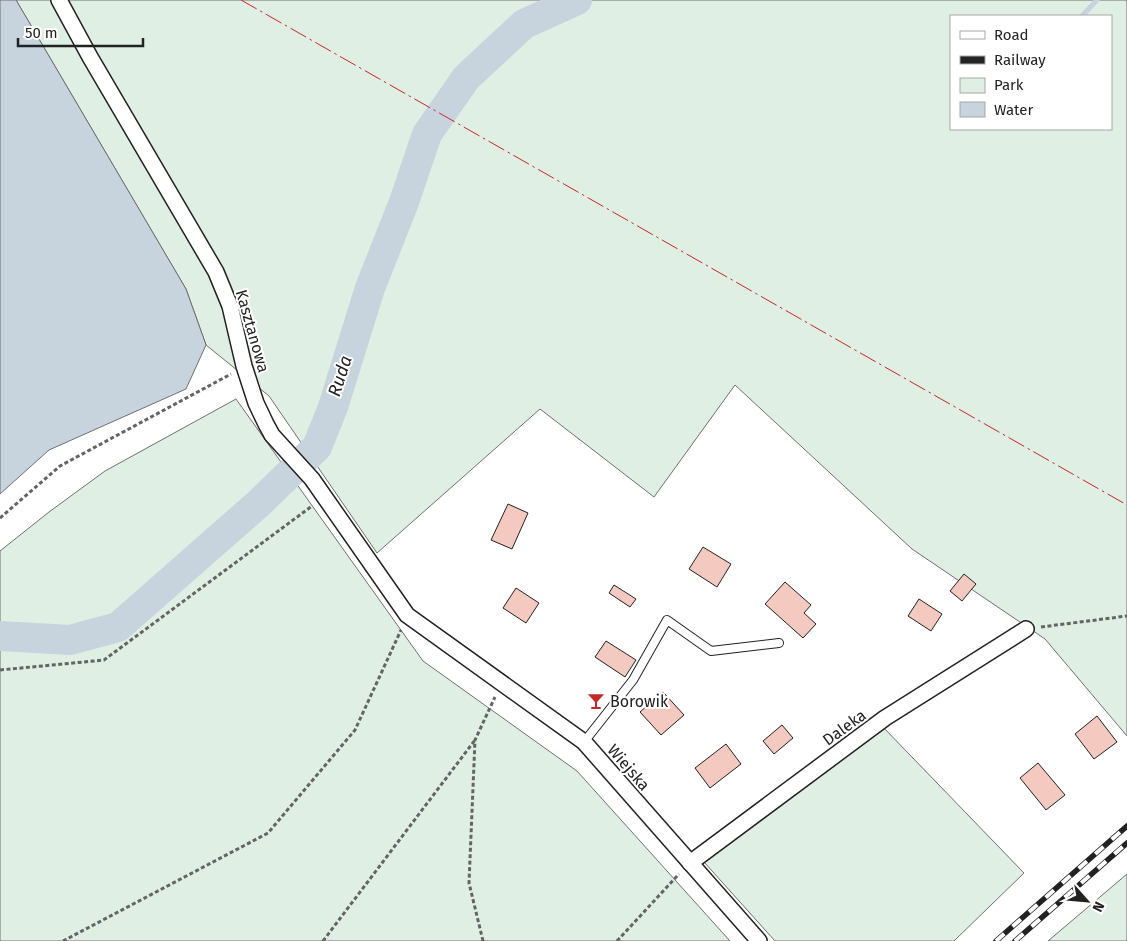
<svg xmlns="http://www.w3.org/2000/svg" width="1127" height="941" font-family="'Fira Sans',sans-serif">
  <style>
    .green { fill: #e0efe3; stroke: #6f6f6f; fill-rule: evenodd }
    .water { fill: #c7d3dd; stroke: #6f6f6f }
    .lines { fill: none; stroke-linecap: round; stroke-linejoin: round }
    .stream { stroke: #c7d3dd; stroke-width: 5 }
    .river { stroke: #c7d3dd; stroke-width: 30 }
    .building { fill: #f3c9c0; stroke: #222 }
    .service-casing { stroke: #222; stroke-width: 10 }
    .minor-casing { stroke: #222; stroke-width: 18 }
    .path { stroke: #646464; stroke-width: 3; stroke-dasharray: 4 2.5; stroke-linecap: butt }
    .service { stroke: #fff; stroke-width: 8 }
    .minor { stroke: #fff; stroke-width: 15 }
    .rail-casing { stroke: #222; stroke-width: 5.5 }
    .rail { stroke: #fff; stroke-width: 4; stroke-dasharray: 11; stroke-linecap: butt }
    .power { stroke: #c62828; stroke-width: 1; stroke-dasharray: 18 4 2.5 4; stroke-linecap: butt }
    .labels { text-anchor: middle; stroke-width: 4; stroke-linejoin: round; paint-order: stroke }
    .street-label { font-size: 16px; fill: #222; stroke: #fff }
    .poi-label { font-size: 16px; fill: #222; stroke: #fff; text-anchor: start }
    .water-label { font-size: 18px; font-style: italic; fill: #222; stroke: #fff }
  </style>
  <rect width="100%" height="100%" fill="#fff"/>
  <g class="green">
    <path d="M 16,0 L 1127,0 L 1127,736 L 1045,639 L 912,549 L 735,385 L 654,497 L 540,409 L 377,553 L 269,396 L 206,345 L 186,289 ZM 951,16 L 1111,16 L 1111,129 L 951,129 Z"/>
    <polygon points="236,399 423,661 577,771 730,941 0,941 0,551 49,512 105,471"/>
    <polygon points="881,725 1024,873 954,941 775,941 704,862"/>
    <polygon points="1127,874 1127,941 1048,941"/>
  </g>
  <polygon class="water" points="0,0 16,0 186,289 206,345 186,389 49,450 0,494"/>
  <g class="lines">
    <polyline class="stream" points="1082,16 1097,0"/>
    <polyline class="river" points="0,636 70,640 118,627 258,504 317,447 333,407 370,288 404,202 427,134 466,78 524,24 577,0"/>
  </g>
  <g class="building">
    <polygon points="508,504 528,513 512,549 491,540"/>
    <polygon points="703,547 731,564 717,587 689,569"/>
    <polygon points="964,574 976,584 962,601 950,591"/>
    <polygon points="785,582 811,605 804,613 816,624 803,638 765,604"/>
    <polygon points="614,585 636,599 630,607 609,593"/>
    <polygon points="516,588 539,603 526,623 503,608"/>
    <polygon points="919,599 942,614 931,631 908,616"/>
    <polygon points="606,641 636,660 625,677 595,657"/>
    <polygon points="663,692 684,715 661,735 640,712"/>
    <polygon points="1097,716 1117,742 1094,759 1075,734"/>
    <polygon points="782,725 793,738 774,754 763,741"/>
    <polygon points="726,744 741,764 710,788 695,768"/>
    <polygon points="1038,763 1065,795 1046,810 1020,778"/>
  </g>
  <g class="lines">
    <g class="service-casing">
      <polyline id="service" points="584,742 633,680 667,620 711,651 779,643"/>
    </g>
    <g class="minor-casing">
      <g id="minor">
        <polyline points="59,0 90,57 216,272 230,306 244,366 256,403 266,424 272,435 312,479 407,615 584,742 759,941"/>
        <polyline points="690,863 885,718 1026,629"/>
      </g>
    </g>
    <g class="path">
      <polyline points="0,518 60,466 231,374"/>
      <polyline points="1041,627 1127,616"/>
      <polyline points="0,670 104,660 312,506"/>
      <polyline points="63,941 268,833 355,730 401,630"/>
      <polyline points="323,941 475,740"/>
      <polyline points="483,941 469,883 475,740 495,697"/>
      <polyline points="617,941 679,874"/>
    </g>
    <use href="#service" class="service"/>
    <use href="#minor" class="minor"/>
    <g class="rail-casing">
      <g id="rail">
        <polyline points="996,941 1127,826"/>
        <polyline points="1015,941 1127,843"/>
      </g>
    </g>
    <use href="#rail" class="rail"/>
    <polyline class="power" points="241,0 1127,505"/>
  </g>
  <defs>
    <g id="bar-bare" transform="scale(1.35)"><path d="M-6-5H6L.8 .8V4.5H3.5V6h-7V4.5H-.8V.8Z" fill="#c62828" stroke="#fff" stroke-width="2.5" paint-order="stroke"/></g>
  </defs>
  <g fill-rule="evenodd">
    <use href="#bar-bare" x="596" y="701"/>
  </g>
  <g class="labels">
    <g class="street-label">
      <text transform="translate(253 331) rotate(74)" y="6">Kasztanowa</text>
      <text transform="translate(844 727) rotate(-36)" y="6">Daleka</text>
      <text transform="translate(629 767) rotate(49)" y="6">Wiejska</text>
    </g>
    <g class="poi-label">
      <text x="610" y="707">Borowik</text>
    </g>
    <g class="water-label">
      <text transform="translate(340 376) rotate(-72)" y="6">Ruda</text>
    </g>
  </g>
  <rect x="950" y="15" width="162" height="115" fill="#ffffff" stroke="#a7a7a7"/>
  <rect x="960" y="31" width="25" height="8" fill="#ffffff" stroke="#a7a7a7"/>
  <text x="994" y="40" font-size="15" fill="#222222">Road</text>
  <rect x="960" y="56" width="25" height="8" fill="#222222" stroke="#a7a7a7"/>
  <text x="994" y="65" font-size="15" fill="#222222">Railway</text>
  <rect x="960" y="78" width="25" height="15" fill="#e0efe3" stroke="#a7a7a7"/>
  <text x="994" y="90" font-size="15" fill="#222222">Park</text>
  <rect x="960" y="102" width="25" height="15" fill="#c7d3dd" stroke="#a7a7a7"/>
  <text x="994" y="115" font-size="15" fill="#222222">Water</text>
  <g transform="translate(1087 901) rotate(117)" stroke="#ffffff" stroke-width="4" paint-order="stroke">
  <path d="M0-4L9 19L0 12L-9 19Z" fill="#222222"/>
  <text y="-8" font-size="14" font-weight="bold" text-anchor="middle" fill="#222222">N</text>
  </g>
  <path d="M18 38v8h125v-8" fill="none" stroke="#222222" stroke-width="2.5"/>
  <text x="25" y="38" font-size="15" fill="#222222" stroke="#ffffff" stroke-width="4" paint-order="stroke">50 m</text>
</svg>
